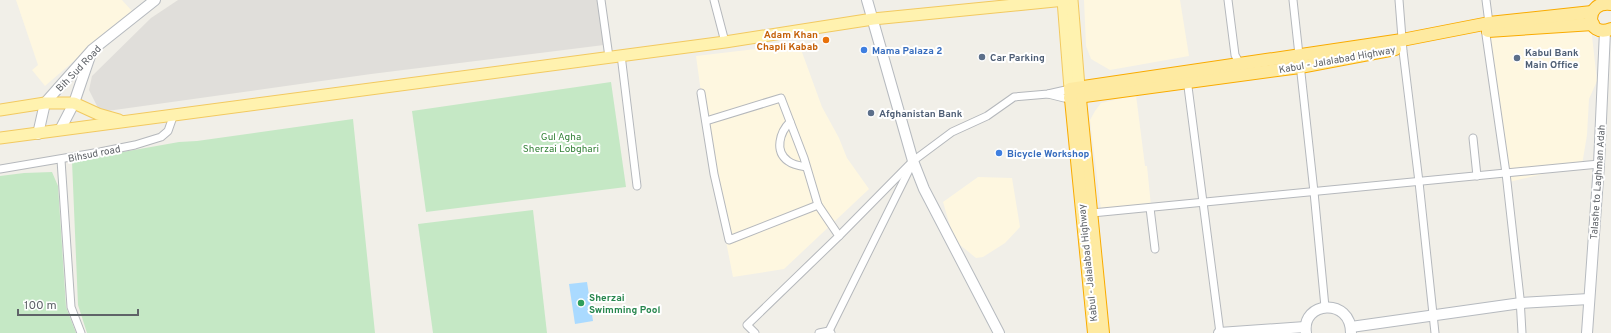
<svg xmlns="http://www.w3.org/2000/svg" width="1611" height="333" font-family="Overpass,sans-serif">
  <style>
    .commercial { fill: #fef7e0 }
    .industrial { fill: #e0deda }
    .green { fill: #c5e8c5 }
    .water { fill: #aadaff }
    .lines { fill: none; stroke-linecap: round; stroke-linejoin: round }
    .minor-casing { stroke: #b5b8bc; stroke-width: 9 }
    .secondary-casing { stroke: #b6babf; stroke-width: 12 }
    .primary-casing { stroke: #f2c960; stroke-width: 13 }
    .trunk-casing { stroke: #f9ab00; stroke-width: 14 }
    .minor { stroke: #fff; stroke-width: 7 }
    .secondary { stroke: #fff; stroke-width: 10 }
    .primary { stroke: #fff2af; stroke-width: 11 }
    .trunk { stroke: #feeaa1; stroke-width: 12 }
    .food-dot { fill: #e8710a; stroke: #fff; stroke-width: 1.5 }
    .shop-dot { fill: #3f7fe0; stroke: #fff; stroke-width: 1.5 }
    .service-dot { fill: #5c6f8a; stroke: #fff; stroke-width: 1.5 }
    .leisure-dot { fill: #2e9e5b; stroke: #fff; stroke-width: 1.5 }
    .labels { text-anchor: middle; stroke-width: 4; stroke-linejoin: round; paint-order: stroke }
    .food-label { font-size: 10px; font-weight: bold; fill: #c56008; stroke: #fff; text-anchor: end }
    .shop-label { font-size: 10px; font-weight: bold; fill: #366cbe; stroke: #fff; text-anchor: start }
    .service-label { font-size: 10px; font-weight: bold; fill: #4e5e75; stroke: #fff; text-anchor: start }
    .street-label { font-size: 10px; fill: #5f6368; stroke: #fff }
    .park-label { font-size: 10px; fill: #348238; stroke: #fff }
    .leisure-label { font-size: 10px; font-weight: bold; fill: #27864d; stroke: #fff; text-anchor: start }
  </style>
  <rect width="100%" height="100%" fill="#f1efe8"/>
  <g class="commercial">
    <polygon points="16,0 122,0 132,11 45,86 32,70 38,65"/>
    <polygon points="1084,0 1180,0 1189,56 1110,70 1091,59 1086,46"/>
    <polygon points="1591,27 1597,81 1589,99 1587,135 1582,165 1509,182 1488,36"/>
    <polygon points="799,44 822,107 839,138 847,158 869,189 784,269 733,277 711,165 696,56"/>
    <polygon points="1136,95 1145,166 1147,166 1151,206 1101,210 1090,120 1095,111 1101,103"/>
    <polygon points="978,177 1012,178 1020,227 1005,243 983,257 976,258 954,240 943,202"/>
  </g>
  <polygon class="industrial" points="178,0 597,0 604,45 371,74 100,112 89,90 92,76 151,18"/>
  <g class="green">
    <polygon points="611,82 626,187 426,212 412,111"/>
    <polygon points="353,119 375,333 87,333 78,305 72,161 179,142 197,141"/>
    <polygon points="52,172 58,186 66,307 76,333 0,333 0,176 24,173"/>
    <polygon points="533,210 547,333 433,333 418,224"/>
  </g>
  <polygon class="water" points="587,282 593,321 575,324 569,284"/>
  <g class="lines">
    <g class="minor-casing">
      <g id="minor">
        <polyline points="601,0 609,57"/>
        <polyline points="714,0 725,42"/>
        <polyline points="1228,0 1235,55 1240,64"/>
        <polyline points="1293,0 1314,192 1325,307"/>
        <polyline points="1399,0 1403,51 1419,182 1435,333"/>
        <polyline points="1486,0 1489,23"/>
        <polyline points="1485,28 1506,173 1520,298 1522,333"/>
        <polyline points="621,55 637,186"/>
        <polyline points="1187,79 1220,333"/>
        <polyline points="701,93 714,174 729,240 818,205"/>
        <polyline points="1048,94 1064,98 1070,98"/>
        <polyline points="706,121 781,98 804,158 818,205 839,236"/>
        <path d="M 790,122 C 780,132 774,151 788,161 C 793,165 800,166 806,167"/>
        <polyline points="1473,138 1477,176"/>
        <polyline points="61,160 71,307 81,333"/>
        <polyline points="0,169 100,152 135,145 161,137 168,131 174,114"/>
        <polyline points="1150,208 1155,249"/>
        <polyline points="1092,213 1599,164"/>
        <polyline points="829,331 911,166"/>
        <polyline points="755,333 747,325 839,236 913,161 952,132 987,116 1014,97 1048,94 1070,89"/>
        <polyline points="819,333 829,331 831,333"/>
      </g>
    </g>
    <g class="secondary-casing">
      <g id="secondary">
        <polyline points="867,0 913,161 924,189 999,333"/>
        <polyline points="60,130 74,103 90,56"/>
        <polyline points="38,134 45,103 92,50 155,0"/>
        <polyline points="1351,327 1521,303 1589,299"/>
        <polyline points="1219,333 1305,327"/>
        <path d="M 1306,333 C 1301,301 1351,297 1351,333"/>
        <polyline points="1587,333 1599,164 1605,31"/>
      </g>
    </g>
    <g class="primary-casing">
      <g id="primary">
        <polyline points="1063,0 1070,89"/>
        <polyline points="1072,0 1079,87"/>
        <polyline points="0,110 45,103 74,103 98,114 119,120"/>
        <polyline points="0,138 725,42 873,19 1065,0"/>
      </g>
    </g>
    <g class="trunk-casing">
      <g id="trunk">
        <path d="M 1611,4 C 1584,0 1585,39 1611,29"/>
        <polyline points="1488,31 1593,24"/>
        <polyline points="1079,89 1103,333"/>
        <polyline points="1070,98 1300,67 1395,49"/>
        <polyline points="1094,333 1070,89 1402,40 1489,23 1592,12"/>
      </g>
    </g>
    <use href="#minor" class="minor"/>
    <use href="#secondary" class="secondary"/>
    <use href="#primary" class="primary"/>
    <use href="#trunk" class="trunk"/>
  </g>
  <circle class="food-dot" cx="826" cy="40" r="4"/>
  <g class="shop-dot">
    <circle cx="864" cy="50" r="4"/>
    <circle cx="999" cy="153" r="4"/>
  </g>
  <g class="service-dot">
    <circle cx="982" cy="57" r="4"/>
    <circle cx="1517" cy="58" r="4"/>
    <circle cx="871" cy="113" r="4"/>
  </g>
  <circle class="leisure-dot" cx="581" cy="303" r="4"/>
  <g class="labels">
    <g class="food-label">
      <text x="818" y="38">Adam Khan<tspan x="818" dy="12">Chapli Kabab</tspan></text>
    </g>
    <g class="shop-label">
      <text x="872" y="54">Mama Palaza 2</text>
      <text x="1007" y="157">Bicycle Workshop</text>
    </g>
    <g class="service-label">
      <text x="1525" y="56">Kabul Bank<tspan x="1525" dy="12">Main Office</tspan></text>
      <text x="990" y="61">Car Parking</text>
      <text x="879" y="117">Afghanistan Bank</text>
    </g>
    <g class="street-label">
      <text transform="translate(1337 59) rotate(-10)" y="4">Kabul - Jalalabad Highway</text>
      <text transform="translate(78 68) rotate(-46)" y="4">Bih Sud Road</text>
      <text transform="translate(94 153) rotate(-11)" y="4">Bihsud road</text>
      <text transform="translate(1597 182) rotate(-86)" y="4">Talashe to Laghman Adah</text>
      <text transform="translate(1087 263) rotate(-96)" y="4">Kabul - Jalalabad Highway</text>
    </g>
    <g class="park-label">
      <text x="561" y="140">Gul Agha<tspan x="561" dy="12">Sherzai Lobghari</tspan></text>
    </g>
    <g class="leisure-label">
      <text x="589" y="301">Sherzai<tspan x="589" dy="12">Swimming Pool</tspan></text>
    </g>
  </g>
  <path d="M18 309v6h120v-6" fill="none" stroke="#5f6368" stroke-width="2"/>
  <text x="24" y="309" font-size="12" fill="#5f6368" stroke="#ffffff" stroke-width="3" paint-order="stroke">100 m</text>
</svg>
